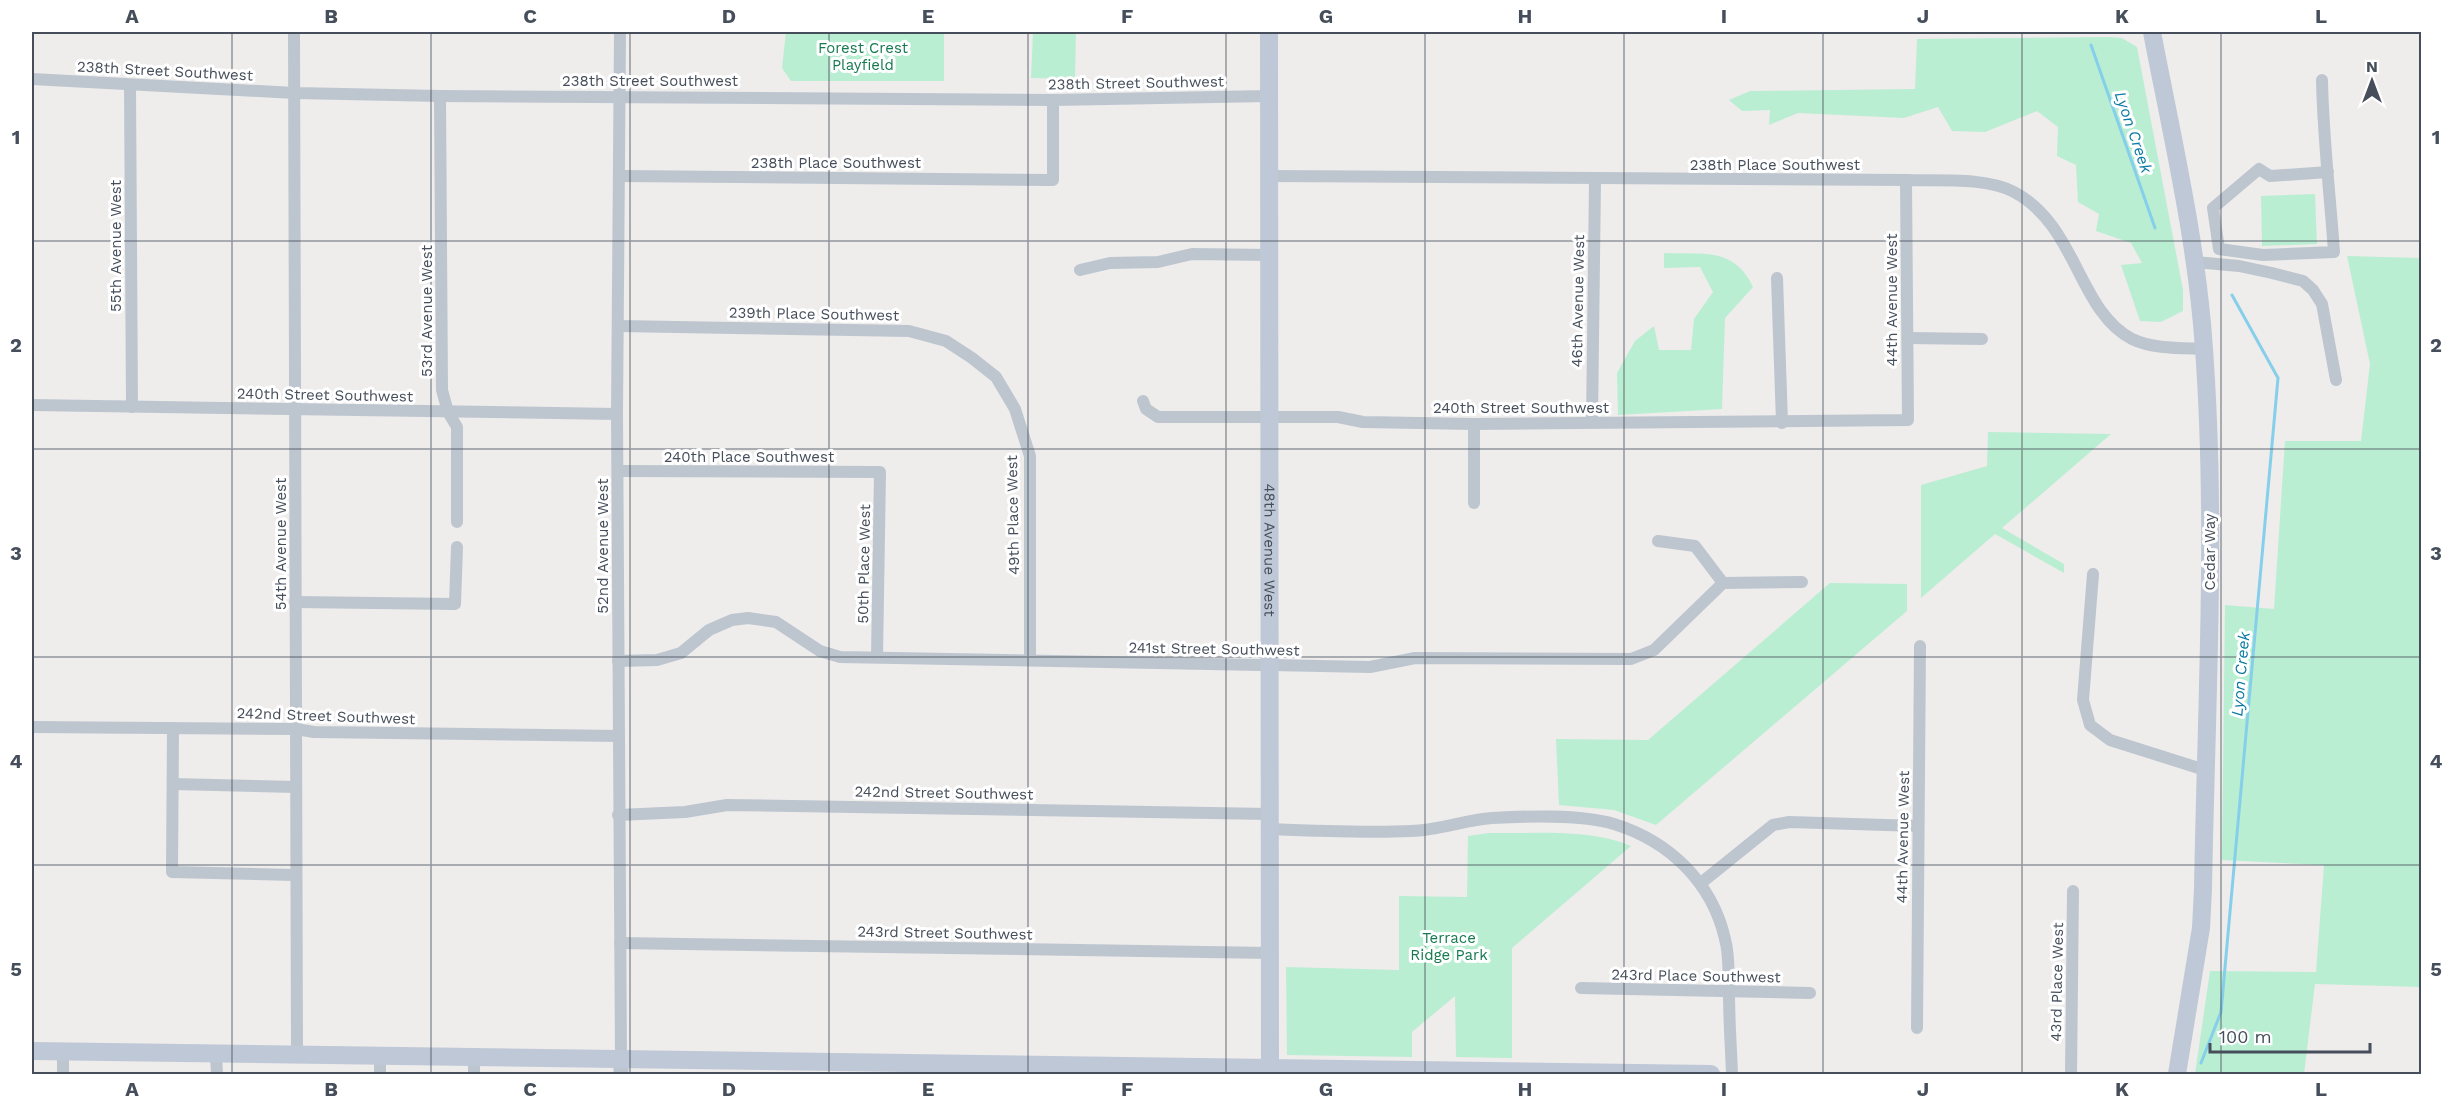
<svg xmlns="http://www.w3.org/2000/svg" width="2453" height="1106" font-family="'Work Sans',sans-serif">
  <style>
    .green { fill: #b9eed2 }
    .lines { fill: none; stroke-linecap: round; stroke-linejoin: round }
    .stream { stroke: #86cfeb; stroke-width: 3 }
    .minor { stroke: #bdc6cf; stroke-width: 12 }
    .tertiary { stroke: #bdc6cf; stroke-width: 15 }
    .secondary { stroke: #bfc8d6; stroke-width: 18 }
    .grid { fill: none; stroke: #454e5a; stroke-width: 1.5; stroke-opacity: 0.55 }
    .labels { text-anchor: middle; stroke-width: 6; stroke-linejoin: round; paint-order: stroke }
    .park-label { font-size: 15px; fill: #167a50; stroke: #fff }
    .street-label { font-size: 15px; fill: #454e5a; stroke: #fff }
    .water-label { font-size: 16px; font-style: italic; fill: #0c7aa5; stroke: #fff }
    .neatline { fill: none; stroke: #454e5a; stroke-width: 2 }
    .grid-label { font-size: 20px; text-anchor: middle; font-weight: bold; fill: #454e5a }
  </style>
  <rect width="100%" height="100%" fill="#efecec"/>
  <g class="green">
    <polygon points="786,32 944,32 944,81 791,81 782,68"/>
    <polygon points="1033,32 1076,32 1075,79 1031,78"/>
    <polygon points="2108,37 2122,38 2137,47 2183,290 2183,311 2161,322 2140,321 2121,265 2142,263 2131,243 2096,231 2099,214 2078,202 2076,165 2057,156 2058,127 2037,111 1985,132 1952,131 1938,107 1904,118 1798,113 1769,125 1770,110 1742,111 1729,100 1750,91 1915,89 1917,39"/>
    <polygon points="2315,194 2317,244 2262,246 2261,196"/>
    <path d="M 1664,253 C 1702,255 1734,246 1753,287 L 1725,318 L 1722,409 L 1618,415 L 1617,373 L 1635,341 L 1654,326 L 1659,350 L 1691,350 L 1694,319 L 1713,292 L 1700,267 L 1664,268 Z"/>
    <polygon points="2347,256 2421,258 2421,987 2315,984 2304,1074 2195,1074 2210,971 2316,972 2324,865 2222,860 2225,605 2274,609 2285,441 2361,441 2370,364"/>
    <polygon points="1988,432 2111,434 2002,528 2064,564 2064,573 1995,534 1921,598 1921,485 1987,466"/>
    <polygon points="1830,583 1907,584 1907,611 1656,825 1614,810 1559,805 1556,739 1648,740"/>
    <path d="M 1489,833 C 1535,834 1588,828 1631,846 L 1512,948 L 1512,1058 L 1456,1057 L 1455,996 L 1412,1032 L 1412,1057 L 1287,1055 L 1286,967 L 1399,970 L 1399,896 L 1467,897 L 1468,836 Z"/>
  </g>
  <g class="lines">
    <g class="stream">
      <polyline points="2091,45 2155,228"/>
      <polyline points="2201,1063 2221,1012 2278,378 2232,295"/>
      <polyline points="286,1074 287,1074"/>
    </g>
    <g class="minor">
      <polyline points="294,32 297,1056"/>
      <polyline points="620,32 617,414 621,1060"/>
      <polyline points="32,79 295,93 440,96 1053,100 1269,96"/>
      <path d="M 2322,80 C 2323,137 2330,194 2334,252 L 2263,255 L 2219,249 L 2213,208 L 2259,169 L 2270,176 L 2328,172"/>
      <polyline points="130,85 132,407"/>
      <polyline points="440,96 442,390 448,412 457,427 457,522"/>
      <polyline points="620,176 1053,180 1053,100"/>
      <path d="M 1269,176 L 1906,180 C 1939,181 1986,177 2014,192 C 2077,225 2078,311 2132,339 C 2153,349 2181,348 2204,349"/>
      <polyline points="2195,262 2239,266 2272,273 2303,281 2313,290 2322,304 2336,380"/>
      <polyline points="1080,270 1110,263 1158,262 1192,254 1270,255"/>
      <polyline points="1777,278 1782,423"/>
      <polyline points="618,326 909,331 946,341 972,358 996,377 1015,409 1030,456 1030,660"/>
      <polyline points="1908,338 1982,339"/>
      <polyline points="1143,401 1146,409 1158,417 1338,417 1363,422 1474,424 1908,420 1906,180"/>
      <polyline points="32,405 617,414"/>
      <polyline points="1592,422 1595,180"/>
      <polyline points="618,471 880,472 877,657"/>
      <polyline points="1474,503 1474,424"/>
      <polyline points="1658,541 1695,546 1723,583"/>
      <polyline points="2093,574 2083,700 2090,725 2110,740 2205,770"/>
      <polyline points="295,602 455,604 457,547"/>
      <polyline points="618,661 657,660 681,653 709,630 732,620 748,618 776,622 820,651 840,657 1370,667 1415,658 1631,659 1654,650 1723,583 1802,582"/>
      <polyline points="32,727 296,729 314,732 619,736"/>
      <polyline points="173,728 172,872 295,875"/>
      <polyline points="173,784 296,787"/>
      <polyline points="618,815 685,812 727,805 1270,814"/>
      <path d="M 1271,829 C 1317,831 1365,833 1411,831 C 1439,830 1465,820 1492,818 C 1528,816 1580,814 1614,824 C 1669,841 1712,882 1725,939 C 1730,957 1728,975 1729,993 C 1729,1020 1731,1047 1732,1074"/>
      <polyline points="1701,883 1773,825 1789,822 1918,826"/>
      <polyline points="620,943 1270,953"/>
      <polyline points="1581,988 1810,993"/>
      <polyline points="1917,1028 1920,646"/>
      <polyline points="63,1053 63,1074"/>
      <polyline points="216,1055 217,1074"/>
      <polyline points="380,1057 380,1074"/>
      <polyline points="474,1074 474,1059"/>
      <polyline points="2071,1074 2073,891"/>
    </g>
    <polyline class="tertiary" points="621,1060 621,1074"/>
    <g class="secondary">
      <path id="s1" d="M 1269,32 L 1270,1068"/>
      <path d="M 2152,32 C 2172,137 2197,242 2204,349 C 2217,529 2206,709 2203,889 L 2201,928 L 2177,1074"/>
      <polyline points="32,1051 1711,1074"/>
    </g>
  </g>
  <path class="grid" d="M 232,32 L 232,1074M 431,32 L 431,1074M 630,32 L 630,1074M 829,32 L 829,1074M 1028,32 L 1028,1074M 1226,32 L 1226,1074M 1425,32 L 1425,1074M 1624,32 L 1624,1074M 1823,32 L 1823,1074M 2022,32 L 2022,1074M 2221,32 L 2221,1074M 32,241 L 2422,241M 32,449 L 2422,449M 32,657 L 2422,657M 32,865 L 2422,865"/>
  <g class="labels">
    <g class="park-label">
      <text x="863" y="53">Forest Crest<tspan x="863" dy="17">Playfield</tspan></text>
      <text x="1449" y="943">Terrace<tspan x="1449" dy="17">Ridge Park</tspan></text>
    </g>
    <g class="street-label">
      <text transform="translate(165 71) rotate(3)" y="5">238th Street Southwest</text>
      <text x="650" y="86">238th Street Southwest</text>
      <text transform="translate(1136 83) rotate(-1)" y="5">238th Street Southwest</text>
      <text x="836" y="168">238th Place Southwest</text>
      <text x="1775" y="170">238th Place Southwest</text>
      <text transform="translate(116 246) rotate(-90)" y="5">55th Avenue West</text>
      <text transform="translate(1892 300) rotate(-90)" y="5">44th Avenue West</text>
      <text transform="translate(1578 301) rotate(-89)" y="5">46th Avenue West</text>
      <text transform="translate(427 311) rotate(-90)" y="5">53rd Avenue West</text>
      <text transform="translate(814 314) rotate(1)" y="5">239th Place Southwest</text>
      <text transform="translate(325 395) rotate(1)" y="5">240th Street Southwest</text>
      <text x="1521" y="413">240th Street Southwest</text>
      <text x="749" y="462">240th Place Southwest</text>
      <text transform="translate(1013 515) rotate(-91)" y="5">49th Place West</text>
      <text transform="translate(281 544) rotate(-90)" y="5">54th Avenue West</text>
      <text transform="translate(603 546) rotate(-90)" y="5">52nd Avenue West</text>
      <text dy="5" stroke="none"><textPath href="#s1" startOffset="518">48th Avenue West</textPath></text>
      <text transform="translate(2210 552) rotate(-90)" y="5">Cedar Way</text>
      <text transform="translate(864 564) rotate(-89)" y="5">50th Place West</text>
      <text transform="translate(1214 649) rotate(1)" y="5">241st Street Southwest</text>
      <text transform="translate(326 716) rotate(2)" y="5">242nd Street Southwest</text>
      <text transform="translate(944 793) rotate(1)" y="5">242nd Street Southwest</text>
      <text transform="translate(1903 837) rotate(-89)" y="5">44th Avenue West</text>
      <text transform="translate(945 933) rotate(1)" y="5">243rd Street Southwest</text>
      <text transform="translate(1696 976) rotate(1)" y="5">243rd Place Southwest</text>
      <text transform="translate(2057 982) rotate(-89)" y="5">43rd Place West</text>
    </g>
    <g class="water-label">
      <text transform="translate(2134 132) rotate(71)" y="6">Lyon Creek</text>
      <text transform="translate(2240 674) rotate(-85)" y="6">Lyon Creek</text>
    </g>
  </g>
  <rect width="2453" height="1106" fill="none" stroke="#ffffff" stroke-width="66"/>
  <g transform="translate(2372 81)" stroke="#ffffff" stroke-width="4.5" paint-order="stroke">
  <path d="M0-4.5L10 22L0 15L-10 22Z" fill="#454e5a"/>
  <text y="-9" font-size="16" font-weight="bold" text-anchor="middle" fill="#454e5a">N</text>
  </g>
  <path d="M2210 1043v9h160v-9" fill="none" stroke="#454e5a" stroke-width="3"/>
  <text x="2219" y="1043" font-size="18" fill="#454e5a" stroke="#ffffff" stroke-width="4.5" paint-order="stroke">100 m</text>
  <rect x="33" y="33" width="2387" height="1040" class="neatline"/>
  <g class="grid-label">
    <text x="132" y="23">A</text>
    <text x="331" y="23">B</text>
    <text x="530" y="23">C</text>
    <text x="729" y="23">D</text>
    <text x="928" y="23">E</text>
    <text x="1127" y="23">F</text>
    <text x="1326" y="23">G</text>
    <text x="1525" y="23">H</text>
    <text x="1724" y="23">I</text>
    <text x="1923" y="23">J</text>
    <text x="2122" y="23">K</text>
    <text x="2321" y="23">L</text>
    <text x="16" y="144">1</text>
    <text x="2436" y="144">1</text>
    <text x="16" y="352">2</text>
    <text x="2436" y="352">2</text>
    <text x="16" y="560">3</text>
    <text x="2436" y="560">3</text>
    <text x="16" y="768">4</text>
    <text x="2436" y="768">4</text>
    <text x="16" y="976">5</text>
    <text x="2436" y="976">5</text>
    <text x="132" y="1096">A</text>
    <text x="331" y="1096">B</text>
    <text x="530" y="1096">C</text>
    <text x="729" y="1096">D</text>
    <text x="928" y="1096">E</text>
    <text x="1127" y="1096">F</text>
    <text x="1326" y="1096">G</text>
    <text x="1525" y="1096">H</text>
    <text x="1724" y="1096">I</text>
    <text x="1923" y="1096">J</text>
    <text x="2122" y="1096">K</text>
    <text x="2321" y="1096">L</text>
  </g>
</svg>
